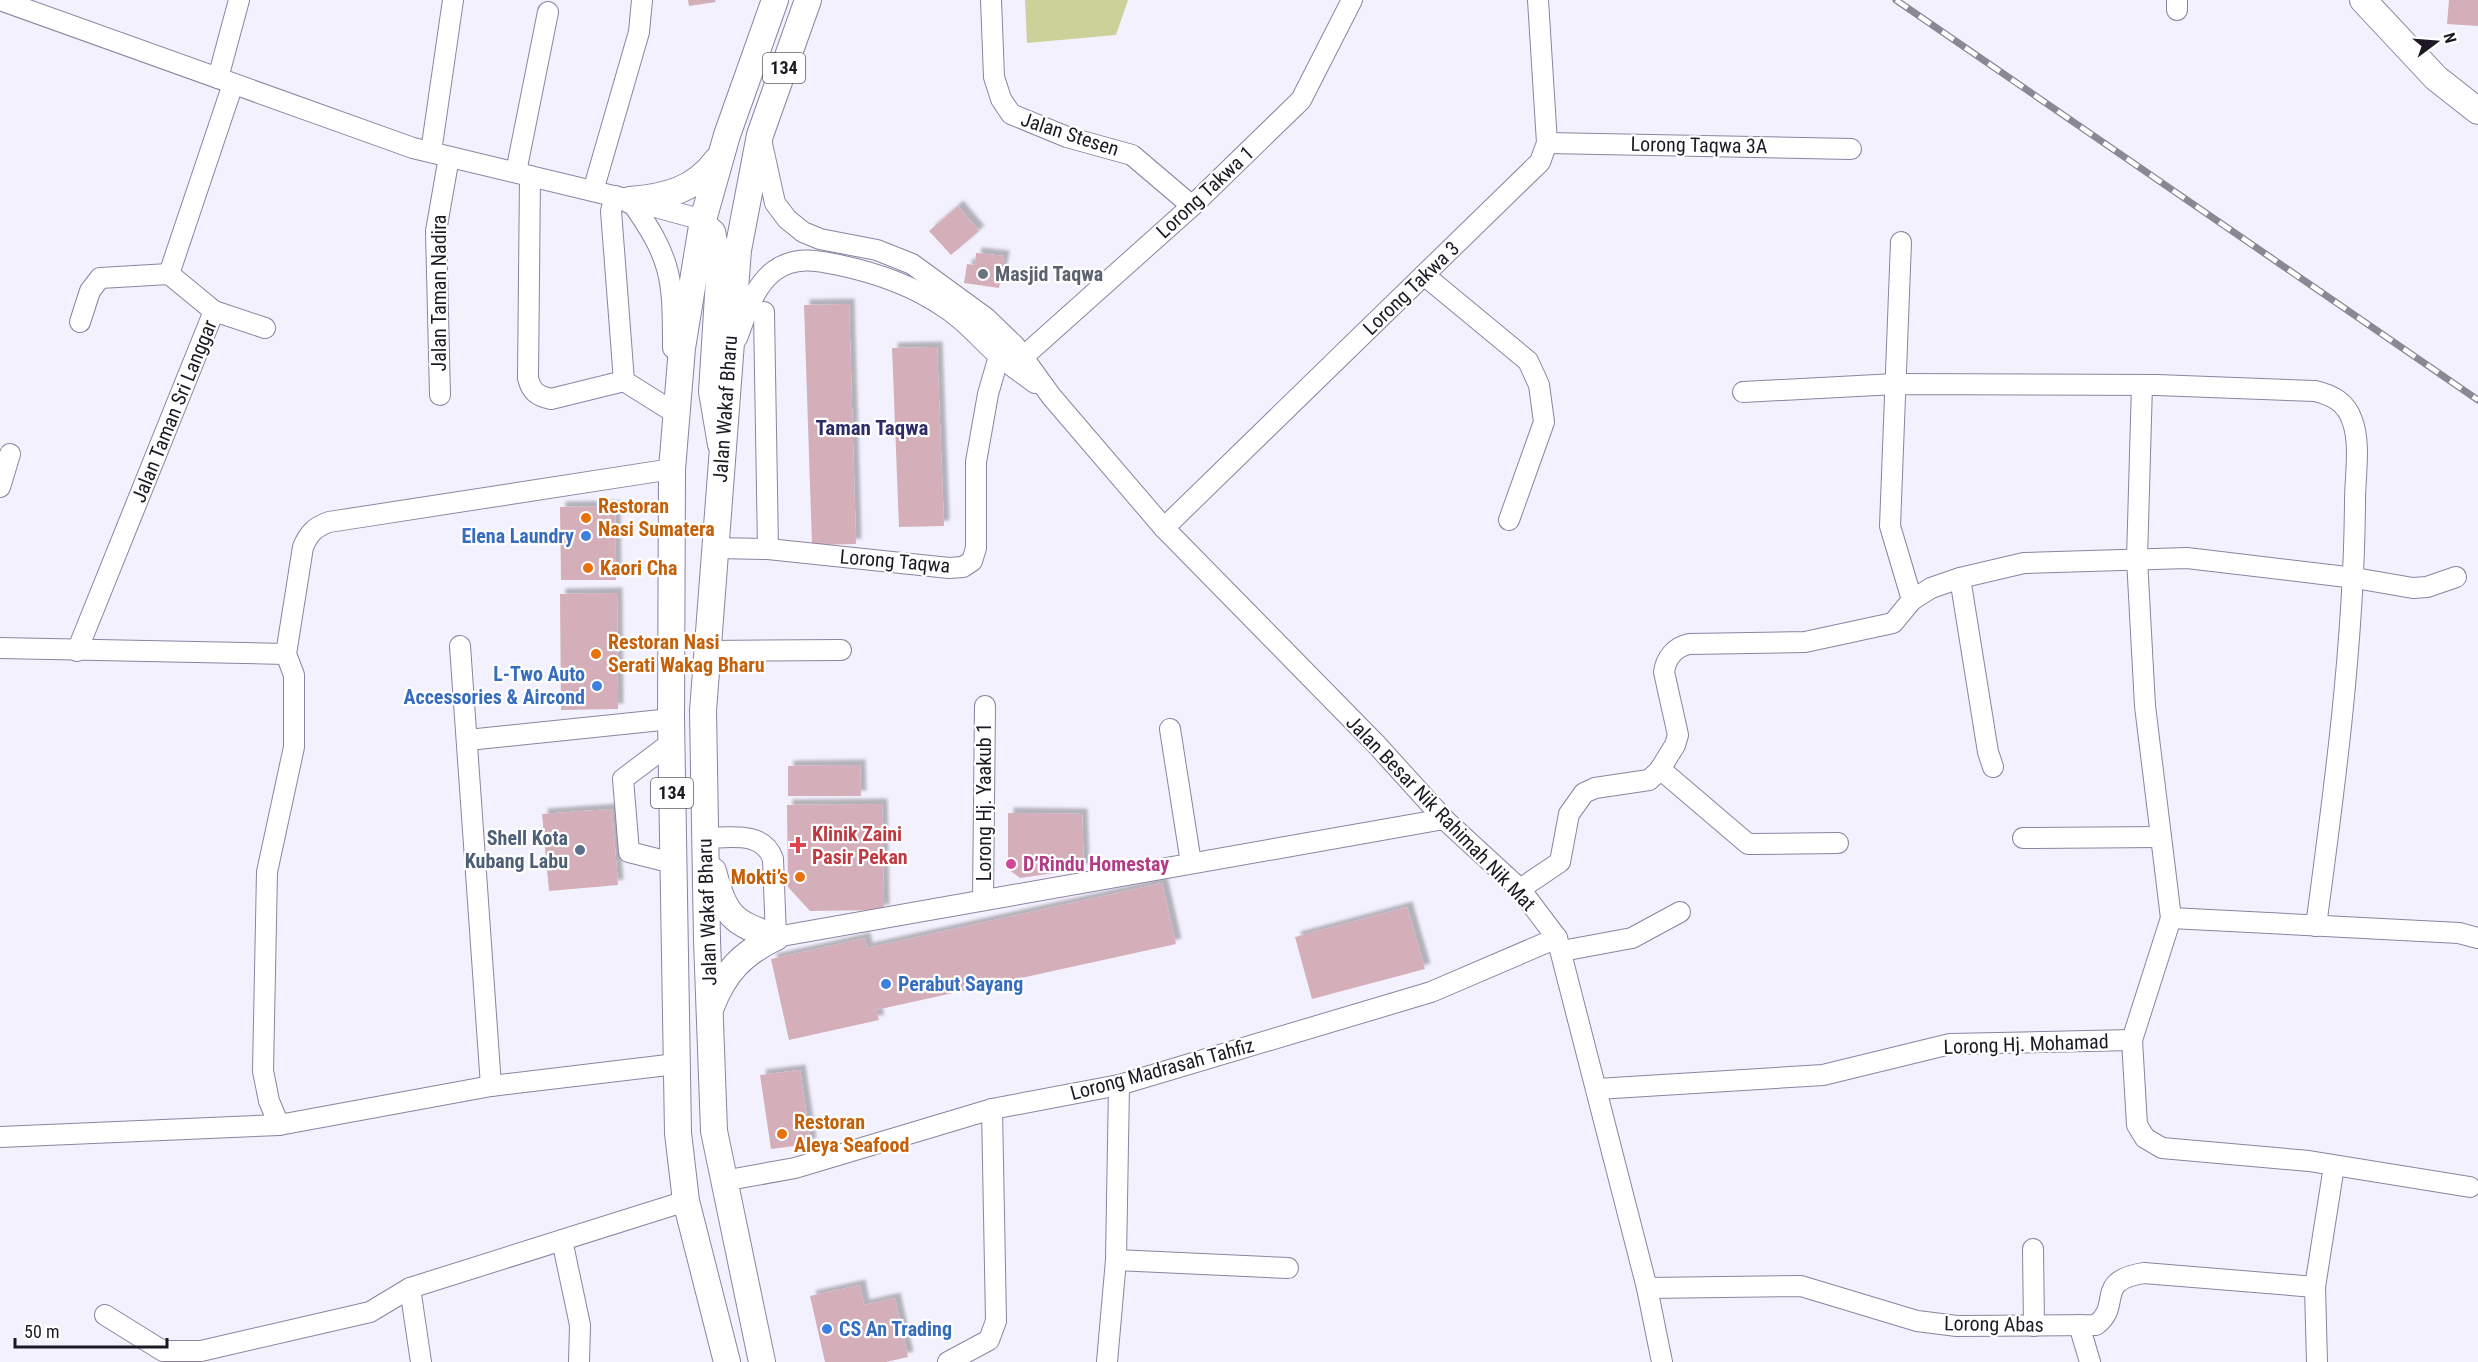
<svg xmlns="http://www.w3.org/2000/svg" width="2478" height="1362" font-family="'Roboto Condensed',sans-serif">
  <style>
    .green { fill: #ccd199 }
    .building { fill: #d4afb9; filter: url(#shadow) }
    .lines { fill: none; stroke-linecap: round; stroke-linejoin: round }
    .minor-casing { stroke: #8c83a1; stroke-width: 22 }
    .major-casing { stroke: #8c83a1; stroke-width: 28 }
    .minor { stroke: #fff; stroke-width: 20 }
    .major { stroke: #fff; stroke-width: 26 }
    .rail-casing { stroke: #8b8894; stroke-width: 7 }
    .rail { stroke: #fff; stroke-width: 4.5; stroke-dasharray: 14; stroke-linecap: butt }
    .worship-dot { fill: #6b7280; stroke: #fff; stroke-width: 2 }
    .food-dot { fill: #e8710a; stroke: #fff; stroke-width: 2 }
    .shop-dot { fill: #3f7fe0; stroke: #fff; stroke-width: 2 }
    .health-dot { fill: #e0444e; stroke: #fff; stroke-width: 2 }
    .service-dot { fill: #5c6f8a; stroke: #fff; stroke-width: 2 }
    .hotel-dot { fill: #d1479c; stroke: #fff; stroke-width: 2 }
    .labels { text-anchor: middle; stroke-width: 4.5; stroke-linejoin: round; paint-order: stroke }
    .shield { fill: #fff; stroke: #615e66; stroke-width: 1.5 }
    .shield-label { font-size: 18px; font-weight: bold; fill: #1d1924 }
    .street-label { font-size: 20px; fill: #1d1924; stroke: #fff }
    .worship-label { font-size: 20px; font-weight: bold; fill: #5b616d; stroke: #fff; text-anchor: start }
    .food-label { font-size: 20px; font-weight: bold; fill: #c56008; stroke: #fff; text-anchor: start }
    .shop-label { font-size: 20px; font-weight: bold; fill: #366cbe; stroke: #fff; text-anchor: end }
    .health-label { font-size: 20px; font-weight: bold; fill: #be3a42; stroke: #fff; text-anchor: start }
    .service-label { font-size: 20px; font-weight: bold; fill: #4e5e75; stroke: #fff; text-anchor: end }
    .hotel-label { font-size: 20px; font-weight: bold; fill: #b23c85; stroke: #fff; text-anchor: start }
    .neighbourhood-label { font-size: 21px; font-weight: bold; fill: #2e2c66; stroke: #fff }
  </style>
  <defs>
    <filter id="shadow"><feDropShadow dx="5.5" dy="-5.5" stdDeviation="1.5" flood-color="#0004"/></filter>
  </defs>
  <rect width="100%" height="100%" fill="#f4f1fe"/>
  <polygon class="green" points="1025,0 1128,0 1116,35 1027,43"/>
  <g class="building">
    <polygon points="688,0 715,0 716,2 689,6"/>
    <polygon points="2449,0 2478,0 2478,26 2447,24"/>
    <polygon points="958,206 979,231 951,255 929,231"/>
    <polygon points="976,253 1004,256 999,288 964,283 967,264 975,265"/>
    <polygon points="849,304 856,544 812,545 804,305"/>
    <polygon points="937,347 944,526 899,527 892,348"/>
    <polygon points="615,506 616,580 561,580 560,507"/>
    <polygon points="617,593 618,709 561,710 560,594"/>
    <polygon points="860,765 861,796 788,796 788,766"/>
    <polygon points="882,804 884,910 810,911 788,887 787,805"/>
    <polygon points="612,809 618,885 549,891 542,814"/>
    <polygon points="1008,813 1082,814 1084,869 1020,878 1008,869"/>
    <polygon points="1162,883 1176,944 876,1010 879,1020 789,1040 771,959 865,938 867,948"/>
    <polygon points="1407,907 1425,969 1312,999 1295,937"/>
    <polygon points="800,1070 811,1144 771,1149 760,1075"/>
    <polygon points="860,1285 864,1305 895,1298 908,1357 886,1362 825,1362 810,1296"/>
  </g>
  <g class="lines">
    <g class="minor-casing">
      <g id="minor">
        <polyline points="0,0 413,148 630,200 703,220 715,231 718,247 709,392 718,445"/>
        <polyline points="991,0 994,77 1001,99 1011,114 1067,137 1132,155 1192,206"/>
        <polyline points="2177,0 2177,10"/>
        <polyline points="218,78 239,0"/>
        <polyline points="1547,143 1851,149"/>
        <polyline points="762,144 775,203 787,219 803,232 820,239 877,250 912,264 986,318 1015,346 1051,396 1164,528 1376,744 1444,819 1520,889 1557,938 1647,1288 1662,1362"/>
        <polyline points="431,152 453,0"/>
        <polyline points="516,172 548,12"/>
        <path d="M 530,176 L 528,378 C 531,391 537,396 551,399 L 624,381"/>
        <polyline points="593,191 639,32 642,0"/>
        <polyline points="615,196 611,211 624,381 675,413"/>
        <path d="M 630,200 C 672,259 673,277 673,348"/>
        <polyline points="1424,275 1528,361 1539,385 1544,422 1509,520"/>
        <polyline points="214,311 265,328"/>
        <polyline points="764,312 768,549"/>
        <polyline points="80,322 90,291 100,278 169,274"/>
        <path d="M 737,338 C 746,315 753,287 774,271 C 794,256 816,260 839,265 C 877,273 912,285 944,307 C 965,320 980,339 998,355 C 1010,365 1023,374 1035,383"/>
        <polyline points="1023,357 1192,206 1301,100 1352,0"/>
        <polyline points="2142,385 2137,559 2145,706 2171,918"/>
        <path d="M 1743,392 L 1895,384 L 2157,385 L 2315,391 C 2332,395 2346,402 2352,420 C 2361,443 2355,476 2355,501 C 2354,643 2335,785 2316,926"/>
        <polyline points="440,395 436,231 449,157"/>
        <polyline points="0,487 10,454"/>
        <polyline points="1164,528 1540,162 1547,143 1538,0"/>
        <polyline points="716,548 768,549 949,568 963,567 972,561 976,548 976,462 988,394 999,356"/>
        <polyline points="1960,578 1988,752 1993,767"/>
        <polyline points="1912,600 1931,588 1960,578 2024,563 2187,558 2355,578 2413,588 2427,587 2456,577"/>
        <polyline points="460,646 491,1086"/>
        <polyline points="0,648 286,654"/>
        <polyline points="77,651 214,311 169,274 233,84"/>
        <polyline points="708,651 841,650"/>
        <polyline points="1170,729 1191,863"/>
        <polyline points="468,740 671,719"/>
        <polyline points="672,742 623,779 629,852 673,863"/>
        <polyline points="1660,769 1748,844 1838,843"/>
        <path d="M 704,838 C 729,838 763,830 773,859 L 776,937 L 1444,819"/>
        <polyline points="2023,838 2161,837"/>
        <path d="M 1520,889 L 1560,862 L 1569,814 L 1584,793 L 1595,788 L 1649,780 L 1659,771 L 1675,745 L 1678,735 L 1664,672 C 1666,658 1675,647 1689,644 L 1805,642 L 1893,623 L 1912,600 L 1890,526 L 1901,242"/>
        <polyline points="983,899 985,706"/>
        <polyline points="1562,951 1632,938 1680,912"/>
        <polyline points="2132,1040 2137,1125 2145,1138 2162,1148 2309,1161 2470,1187"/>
        <polyline points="1597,1089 1823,1075 1950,1044 2132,1040 2171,918 2459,933 2478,938"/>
        <path d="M 279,1125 L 269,1101 L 263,1071 L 267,872 L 294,747 L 294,675 L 286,654 L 303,547 C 309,533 315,527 329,522 L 672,469"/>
        <polyline points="0,1137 279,1125 491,1086 676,1064"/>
        <polyline points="723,1181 795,1168 992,1109 1119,1085 1431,992 1557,938"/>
        <polyline points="562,1240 580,1325 579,1362"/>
        <polyline points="2033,1249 2034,1326"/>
        <polyline points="1116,1260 1288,1268"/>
        <path d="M 1647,1288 L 1801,1286 L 1917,1321 L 1957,1326 L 2096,1325 C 2123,1305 2093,1281 2144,1273 L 2315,1287"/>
        <polyline points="105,1315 163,1351 201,1351 370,1312 410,1288"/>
        <polyline points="2079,1325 2090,1362"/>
        <polyline points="421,1362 410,1288 686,1201"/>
        <polyline points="948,1362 989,1340 996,1321 992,1109"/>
        <polyline points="1107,1362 1116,1260 1119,1085"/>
        <polyline points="2317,1362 2315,1287 2334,1166"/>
      </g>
    </g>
    <g class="major-casing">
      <g id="major">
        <polyline points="2363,0 2436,78 2478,111"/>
        <path d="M 630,200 C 666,197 695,190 717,160"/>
        <path d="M 713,871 C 725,916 732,923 776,937"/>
        <path d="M 711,1007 C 724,972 743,953 776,937"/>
        <polyline points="727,1362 686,1201 678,1133 671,719 672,469 682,348 703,220 727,135 775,0"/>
        <polyline points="762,1362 714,1131 707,940 703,711 738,250 760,135 808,0"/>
      </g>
    </g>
    <use href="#minor" class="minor"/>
    <use href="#major" class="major"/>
    <g class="rail-casing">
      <polyline id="rail" points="1896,0 2478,400"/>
    </g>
    <use href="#rail" class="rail"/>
  </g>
  <circle class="worship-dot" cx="983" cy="274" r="6"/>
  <g class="food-dot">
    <circle cx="586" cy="518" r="6"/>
    <circle cx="588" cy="568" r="6"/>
    <circle cx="596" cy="654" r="6"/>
    <circle cx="800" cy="877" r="6"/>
    <circle cx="782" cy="1134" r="6"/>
  </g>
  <g class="shop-dot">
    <circle cx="586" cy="536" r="6"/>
    <circle cx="597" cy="686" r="6"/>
    <circle cx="886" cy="984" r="6"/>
    <circle cx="827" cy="1329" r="6"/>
  </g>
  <path class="health-dot" d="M795 836h6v6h6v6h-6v6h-6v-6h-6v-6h6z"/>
  <circle class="service-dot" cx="580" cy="850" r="6"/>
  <circle class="hotel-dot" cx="1011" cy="864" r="6"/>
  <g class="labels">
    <g class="shield">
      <rect x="763" y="53" width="42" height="30" rx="4.5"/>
      <rect x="651" y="778" width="42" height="30" rx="4.5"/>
    </g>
    <g class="shield-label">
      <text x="784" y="74">134</text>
      <text x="672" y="799">134</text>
    </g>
    <g class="street-label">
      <text transform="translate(1070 134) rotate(18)" y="7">Jalan Stesen</text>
      <text transform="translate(1699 145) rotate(1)" y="7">Lorong Taqwa 3A</text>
      <text transform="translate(1205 192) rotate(-43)" y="7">Lorong Takwa 1</text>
      <text transform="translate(1411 288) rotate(-44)" y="7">Lorong Takwa 3</text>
      <text transform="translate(439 293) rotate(-90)" y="7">Jalan Taman Nadira</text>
      <text transform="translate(725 409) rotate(-86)" y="7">Jalan Wakaf Bharu</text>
      <text transform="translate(174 411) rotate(-68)" y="7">Jalan Taman Sri Langgar</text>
      <text transform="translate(895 561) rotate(5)" y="7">Lorong Taqwa</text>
      <text transform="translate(984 802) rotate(-90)" y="7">Lorong Hj. Yaakub 1</text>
      <text transform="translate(1441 813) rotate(46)" y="7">Jalan Besar Nik Rahimah Nik Mat</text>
      <text transform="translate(707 912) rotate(-92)" y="7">Jalan Wakaf Bharu</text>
      <text transform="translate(2026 1044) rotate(-2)" y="7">Lorong Hj. Mohamad</text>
      <text transform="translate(1162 1069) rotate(-15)" y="7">Lorong Madrasah Tahfiz</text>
      <text transform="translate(1994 1324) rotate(1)" y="7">Lorong Abas</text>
    </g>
    <g class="worship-label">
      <text x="995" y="281">Masjid Taqwa</text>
    </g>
    <g class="food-label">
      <text x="598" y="513">Restoran<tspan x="598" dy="23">Nasi Sumatera</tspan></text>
      <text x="600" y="575">Kaori Cha</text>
      <text x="608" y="649">Restoran Nasi<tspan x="608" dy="23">Serati Wakag Bharu</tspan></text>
      <text x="788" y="884" text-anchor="end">Mokti’s</text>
      <text x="794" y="1129">Restoran<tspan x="794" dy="23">Aleya Seafood</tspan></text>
    </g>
    <g class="shop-label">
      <text x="574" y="543">Elena Laundry</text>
      <text x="585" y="681">L-Two Auto<tspan x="585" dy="23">Accessories &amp; Aircond</tspan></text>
      <text x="898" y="991" text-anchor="start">Perabut Sayang</text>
      <text x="839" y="1336" text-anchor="start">CS An Trading</text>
    </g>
    <g class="health-label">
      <text x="812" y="841">Klinik Zaini<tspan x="812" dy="23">Pasir Pekan</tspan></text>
    </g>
    <g class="service-label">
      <text x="568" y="845">Shell Kota<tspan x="568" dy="23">Kubang Labu</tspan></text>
    </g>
    <g class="hotel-label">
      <text x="1023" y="871">D’Rindu Homestay</text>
    </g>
    <g class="neighbourhood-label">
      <text x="872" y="435">Taman Taqwa</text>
    </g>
  </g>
  <g transform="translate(2436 42) rotate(74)" stroke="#ffffff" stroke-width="4.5" paint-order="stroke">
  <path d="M0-4.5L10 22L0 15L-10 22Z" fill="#1d1924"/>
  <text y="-9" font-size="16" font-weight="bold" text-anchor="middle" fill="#1d1924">N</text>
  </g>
  <path d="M15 1338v9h152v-9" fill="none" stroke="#1d1924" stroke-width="3"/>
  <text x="24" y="1338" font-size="18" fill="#1d1924" stroke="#ffffff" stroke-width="4.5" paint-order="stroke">50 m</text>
</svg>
